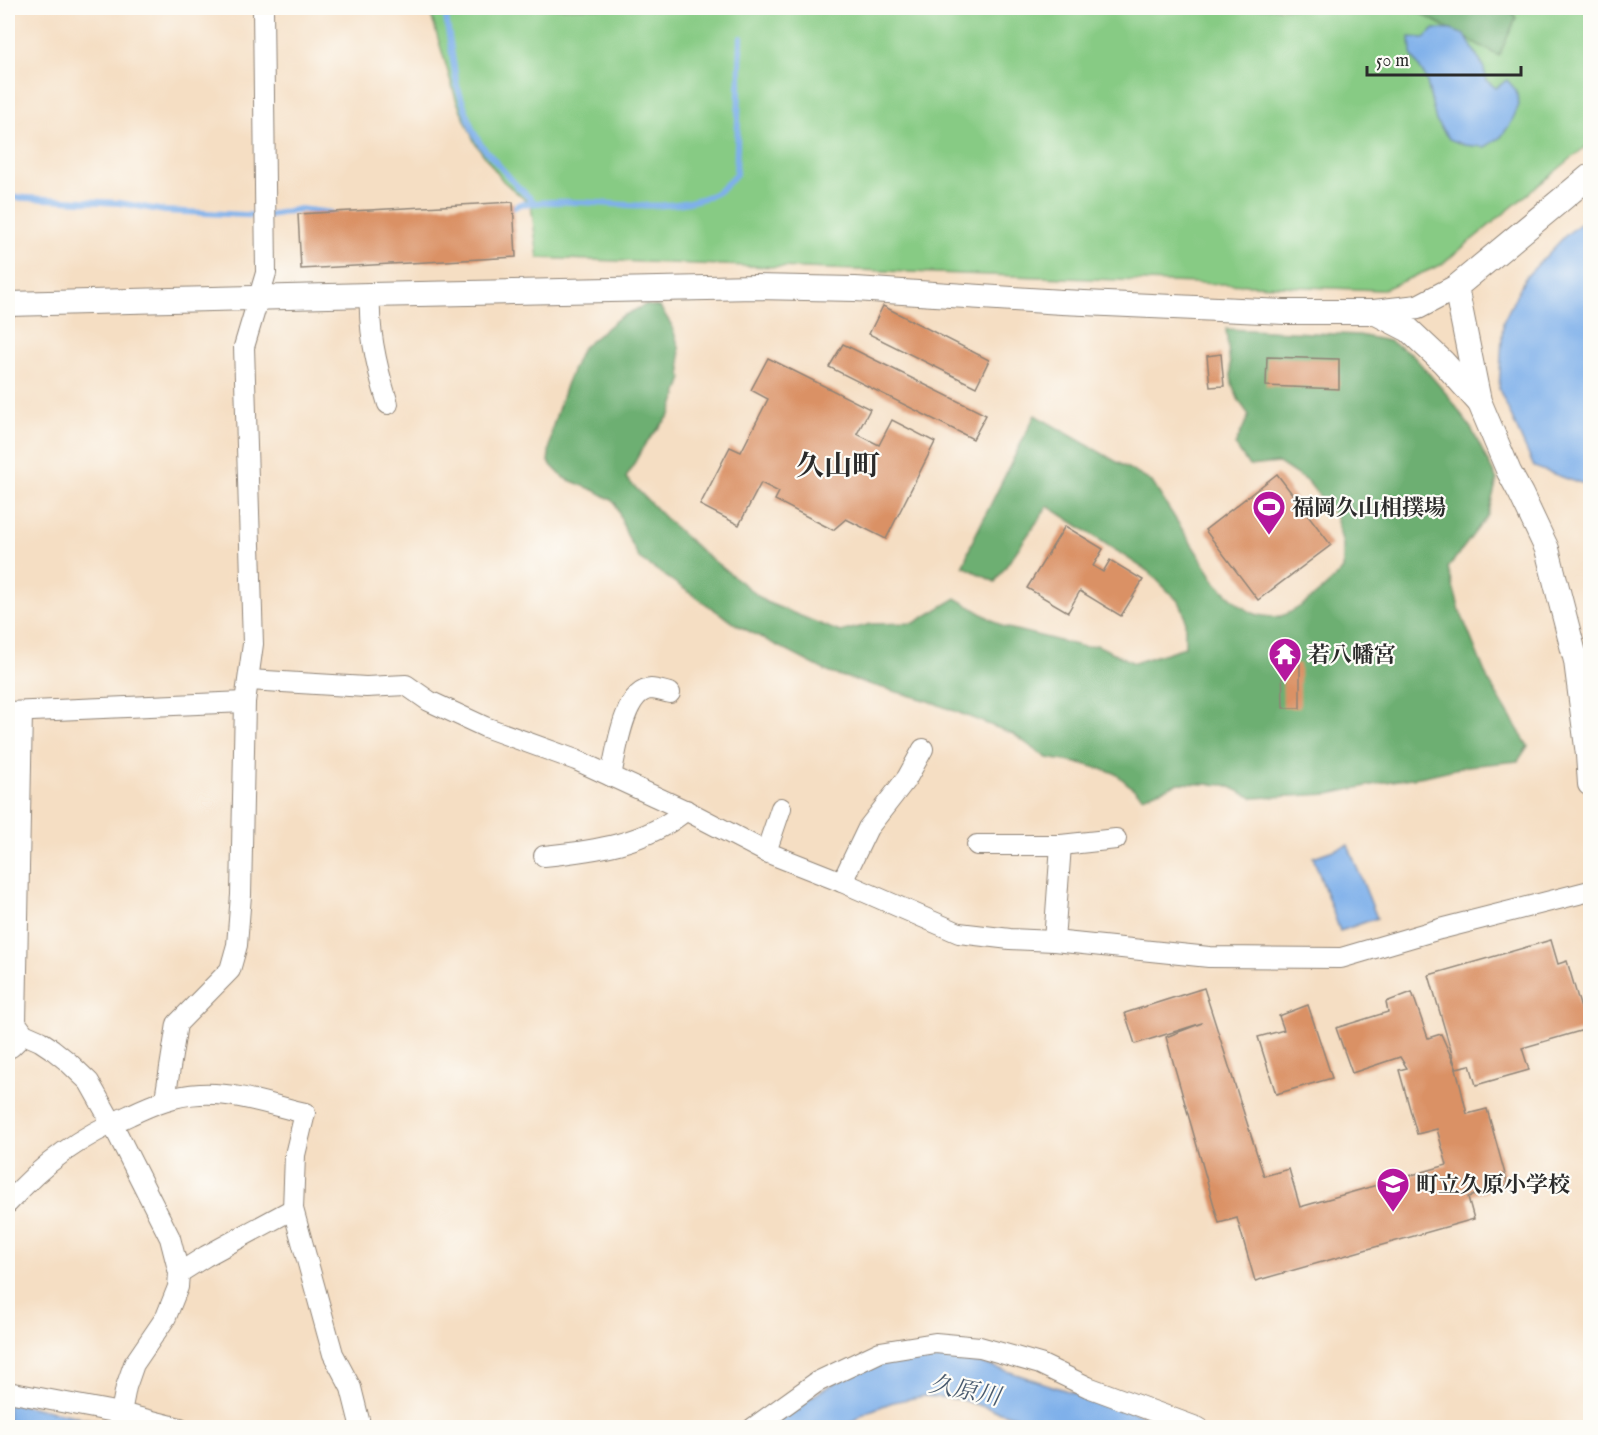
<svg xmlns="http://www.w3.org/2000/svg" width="1598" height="1435" font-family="'IM FELL English','Noto Serif JP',serif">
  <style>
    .green { fill: #87cb84; stroke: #597b58; stroke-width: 1.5 }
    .forest { fill: #6daf72; stroke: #4c6d4e; stroke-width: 1.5 }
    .water { fill: #7fb0ea; stroke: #556e8a; stroke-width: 1.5 }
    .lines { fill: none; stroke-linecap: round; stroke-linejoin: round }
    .stream { stroke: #7fb0ea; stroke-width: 6 }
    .building { fill: #da9165 }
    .minor-casing { stroke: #908477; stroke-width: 22 }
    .tertiary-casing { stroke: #908477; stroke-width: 26 }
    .minor { stroke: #fff; stroke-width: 20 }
    .tertiary { stroke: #fff; stroke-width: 24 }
    .labels { text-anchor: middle; stroke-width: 4.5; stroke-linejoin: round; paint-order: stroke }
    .poi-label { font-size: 22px; font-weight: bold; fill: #2b2b2b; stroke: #fdfcf7; text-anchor: start }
    .water-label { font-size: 24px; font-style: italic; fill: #485a6e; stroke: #fdfcf7 }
    .district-label { font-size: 28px; font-weight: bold; fill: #2b2b2b; stroke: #fdfcf7 }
  </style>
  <rect width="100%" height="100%" fill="#fdfcf7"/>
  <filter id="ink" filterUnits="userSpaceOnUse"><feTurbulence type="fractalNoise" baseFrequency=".0167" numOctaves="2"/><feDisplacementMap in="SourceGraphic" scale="12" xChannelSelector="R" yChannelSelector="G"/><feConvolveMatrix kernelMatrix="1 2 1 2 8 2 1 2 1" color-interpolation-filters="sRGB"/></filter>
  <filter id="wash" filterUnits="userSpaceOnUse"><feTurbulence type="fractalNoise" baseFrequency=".008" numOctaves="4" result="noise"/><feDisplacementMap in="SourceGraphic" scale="24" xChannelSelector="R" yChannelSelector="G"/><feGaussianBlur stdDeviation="1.35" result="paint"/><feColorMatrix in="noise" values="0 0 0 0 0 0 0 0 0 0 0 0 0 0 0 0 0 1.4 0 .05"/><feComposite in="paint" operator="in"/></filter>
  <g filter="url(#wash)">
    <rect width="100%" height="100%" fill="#f5dec3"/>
    <polygon class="green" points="429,8 1590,8 1590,143 1441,265 1382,290 538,258 531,205 503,181 475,143 456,99"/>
    <g class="forest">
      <polygon points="1407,8 1510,8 1516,18 1499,56 1418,12"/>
      <path d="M 645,305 L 660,307 L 671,324 L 679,347 L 682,381 L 670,415 L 645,444 L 626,478 L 666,519 L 700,550 L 766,602 L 840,632 L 871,624 L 914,623 L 956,598 L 1004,627 L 1084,647 L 1097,645 L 1134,663 L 1185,647 L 1185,616 L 1180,603 L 1149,572 L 1048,506 L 995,582 L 963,566 L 972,542 L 1035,415 L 1152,482 L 1217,584 C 1227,593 1240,608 1253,613 C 1259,616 1275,618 1281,616 C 1301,610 1329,585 1343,569 L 1343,545 L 1336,517 L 1308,482 L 1279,463 L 1249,466 L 1235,445 L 1249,415 L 1239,401 L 1232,384 L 1226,329 L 1359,335 L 1389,341 L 1411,353 L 1450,398 L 1472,430 L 1497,480 L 1488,515 L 1448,568 L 1460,611 L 1488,680 L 1528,746 L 1518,761 L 1468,766 L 1425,776 L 1386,782 L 1329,794 L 1253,798 L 1226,785 L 1179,783 L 1143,797 L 1115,773 L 1083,764 L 1047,758 L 1013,734 L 929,701 L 830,673 L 737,625 L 639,558 L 626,533 L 615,502 L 596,491 L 564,478 L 548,462 L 552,429 L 566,385 L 582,348 L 619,318 Z"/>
    </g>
    <g class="water">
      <polygon points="1434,29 1451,30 1465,35 1483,66 1487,81 1496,88 1507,80 1516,90 1519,105 1511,123 1501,137 1485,147 1464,145 1449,139 1436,121 1426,78 1411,54 1410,37 1424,38"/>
      <polygon points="1590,216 1590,485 1573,481 1534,467 1499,389 1503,322 1525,278 1566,235"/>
      <polygon points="1348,845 1377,918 1340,931 1313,857"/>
      <path d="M 933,1354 L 988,1365 L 1178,1427 L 1048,1427 L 959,1399 L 924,1396 L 893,1402 L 867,1412 L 843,1427 L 766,1428 C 794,1409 822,1388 852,1374 C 878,1363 906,1359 933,1354 Z"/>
      <polygon points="8,1402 126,1427 8,1427"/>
    </g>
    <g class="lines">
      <g class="stream">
        <polyline points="441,8 446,17 457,86 473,131 481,145 516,185 535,203"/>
        <polyline points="8,197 120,203 165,211 265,216 300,209 331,213"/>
        <path d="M 505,208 L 513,208 L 520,204 C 538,203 557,201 575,202 C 620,203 669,213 712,195 C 722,191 729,182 736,174 L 741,38"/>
      </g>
    </g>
    <g id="blocks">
      <g class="building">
        <polygon points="513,202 516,257 301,269 298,214"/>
        <polygon points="883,306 989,360 976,387 869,334"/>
        <polygon points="843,344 986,415 973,439 829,367"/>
        <polygon points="1221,354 1224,386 1210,387 1207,356"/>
        <polygon points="1267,357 1339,359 1339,389 1266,386"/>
        <polygon points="768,358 870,409 857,434 879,445 892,420 935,442 886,539 846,519 833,530 775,500 779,492 761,483 739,525 700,505 730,447 741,452 768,399 751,390"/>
        <polygon points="1277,474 1331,545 1258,600 1205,530"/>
        <polygon points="1065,526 1103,549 1093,566 1103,572 1110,560 1143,580 1121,616 1080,591 1068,612 1027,588"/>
        <polygon points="1282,664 1300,664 1300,708 1283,708"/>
        <polygon points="1551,940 1558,964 1567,961 1587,1029 1522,1048 1529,1070 1476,1085 1470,1065 1456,1068 1429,975"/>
        <polygon points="1204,988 1264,1176 1289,1169 1300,1207 1447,1165 1437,1129 1417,1134 1399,1070 1407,1068 1400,1057 1352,1073 1336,1028 1388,1012 1386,1002 1412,992 1428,1038 1441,1034 1456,1068 1467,1114 1487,1109 1508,1185 1468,1197 1474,1219 1255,1281 1237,1218 1219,1223 1166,1037 1202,1023 1135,1044 1125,1013"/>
        <polygon points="1308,1005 1332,1078 1276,1094 1258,1037 1284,1030 1279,1016"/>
      </g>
    </g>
  </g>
  <g filter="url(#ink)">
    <use href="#blocks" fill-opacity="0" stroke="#908477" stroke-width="1.5"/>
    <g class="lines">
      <g class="minor-casing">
        <g id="minor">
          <path d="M 370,295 C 368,331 377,369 388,404"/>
          <polyline points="249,680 366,687 406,685 429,701 485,727 576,760 691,813 766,852 842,882 959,933 1010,939 1054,941 1209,957 1341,958 1440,929 1590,891"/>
          <polyline points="8,712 245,702"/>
          <polyline points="22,712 16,1023 24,1034 40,1041 52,1049 67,1061 89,1082 112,1123 170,1238 179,1273 178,1287 166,1317 134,1364 126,1387 118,1428"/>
          <path d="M 611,776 C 616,755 623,690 651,689 C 657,689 664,692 670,693"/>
          <polyline points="977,845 1061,845 1116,839"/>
          <polyline points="766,852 781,808"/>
          <path d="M 544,856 C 593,851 647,844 686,810"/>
          <polyline points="842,882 868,828 907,778 923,749"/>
          <polyline points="1054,941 1061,845"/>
          <polyline points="8,1048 11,1047 24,1034"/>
          <polyline points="165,1099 177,1024 230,970 237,945 241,895 245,702 253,644 244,347 266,273 263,8"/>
          <path d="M 8,1203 C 44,1162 80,1137 130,1115 C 153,1104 175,1095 200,1094 C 235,1092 271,1105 305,1113 L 295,1155 L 293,1209 L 333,1354 L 351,1388 L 361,1428"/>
          <polyline points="179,1273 206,1256 293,1209"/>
          <polyline points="8,1392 120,1413 180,1428"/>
          <polyline points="753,1428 817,1382 880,1352 935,1343 980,1347 1040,1364 1088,1387 1199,1428"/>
        </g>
      </g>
      <g class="tertiary-casing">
        <g id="tertiary">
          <polyline points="1456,287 1479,401 1509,472 1521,494 1547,549 1576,661 1588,755 1590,784"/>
          <polyline points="8,304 370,295 755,287 855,289 1062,302 1284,312 1374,312 1418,307 1456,287 1590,176"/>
          <polyline points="1374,312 1409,330 1443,362 1478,401"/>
        </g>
      </g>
      <use href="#minor" class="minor"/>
      <use href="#tertiary" class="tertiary"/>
    </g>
  </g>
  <defs>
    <g id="stadium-pin" transform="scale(1.725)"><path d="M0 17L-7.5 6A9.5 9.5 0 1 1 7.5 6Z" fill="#b5179e" stroke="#fdfcf7"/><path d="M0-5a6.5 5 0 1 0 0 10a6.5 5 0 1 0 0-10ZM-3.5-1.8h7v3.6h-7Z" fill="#fff"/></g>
    <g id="temple-pin" transform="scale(1.725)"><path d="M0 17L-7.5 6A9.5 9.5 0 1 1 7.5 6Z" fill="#b5179e" stroke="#fdfcf7"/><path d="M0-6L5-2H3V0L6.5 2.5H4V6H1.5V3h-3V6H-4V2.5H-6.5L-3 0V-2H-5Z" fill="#fff"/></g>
    <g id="school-pin" transform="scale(1.725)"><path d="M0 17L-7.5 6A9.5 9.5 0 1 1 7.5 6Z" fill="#b5179e" stroke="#fdfcf7"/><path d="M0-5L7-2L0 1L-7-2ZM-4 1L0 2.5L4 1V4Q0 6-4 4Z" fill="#fff"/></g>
  </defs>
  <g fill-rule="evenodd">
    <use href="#stadium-pin" x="1269" y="507"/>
    <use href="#temple-pin" x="1285" y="654"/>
    <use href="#school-pin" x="1393" y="1184"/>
  </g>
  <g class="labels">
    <g class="poi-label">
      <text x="1292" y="515">福岡久山相撲場</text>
      <text x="1308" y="662">若八幡宮</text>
      <text x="1416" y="1192">町立久原小学校</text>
    </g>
    <g class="water-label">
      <text transform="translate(965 1390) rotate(11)" y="8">久原川</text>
    </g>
    <g class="district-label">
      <text x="838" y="475">久山町</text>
    </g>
  </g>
  <rect width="1598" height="1435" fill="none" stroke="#fdfcf7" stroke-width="30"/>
  <path d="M1367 66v9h154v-9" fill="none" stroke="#2b2b2b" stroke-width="3"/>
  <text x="1376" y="66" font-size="18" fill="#2b2b2b" stroke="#fdfcf7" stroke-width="4.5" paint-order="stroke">50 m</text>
</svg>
